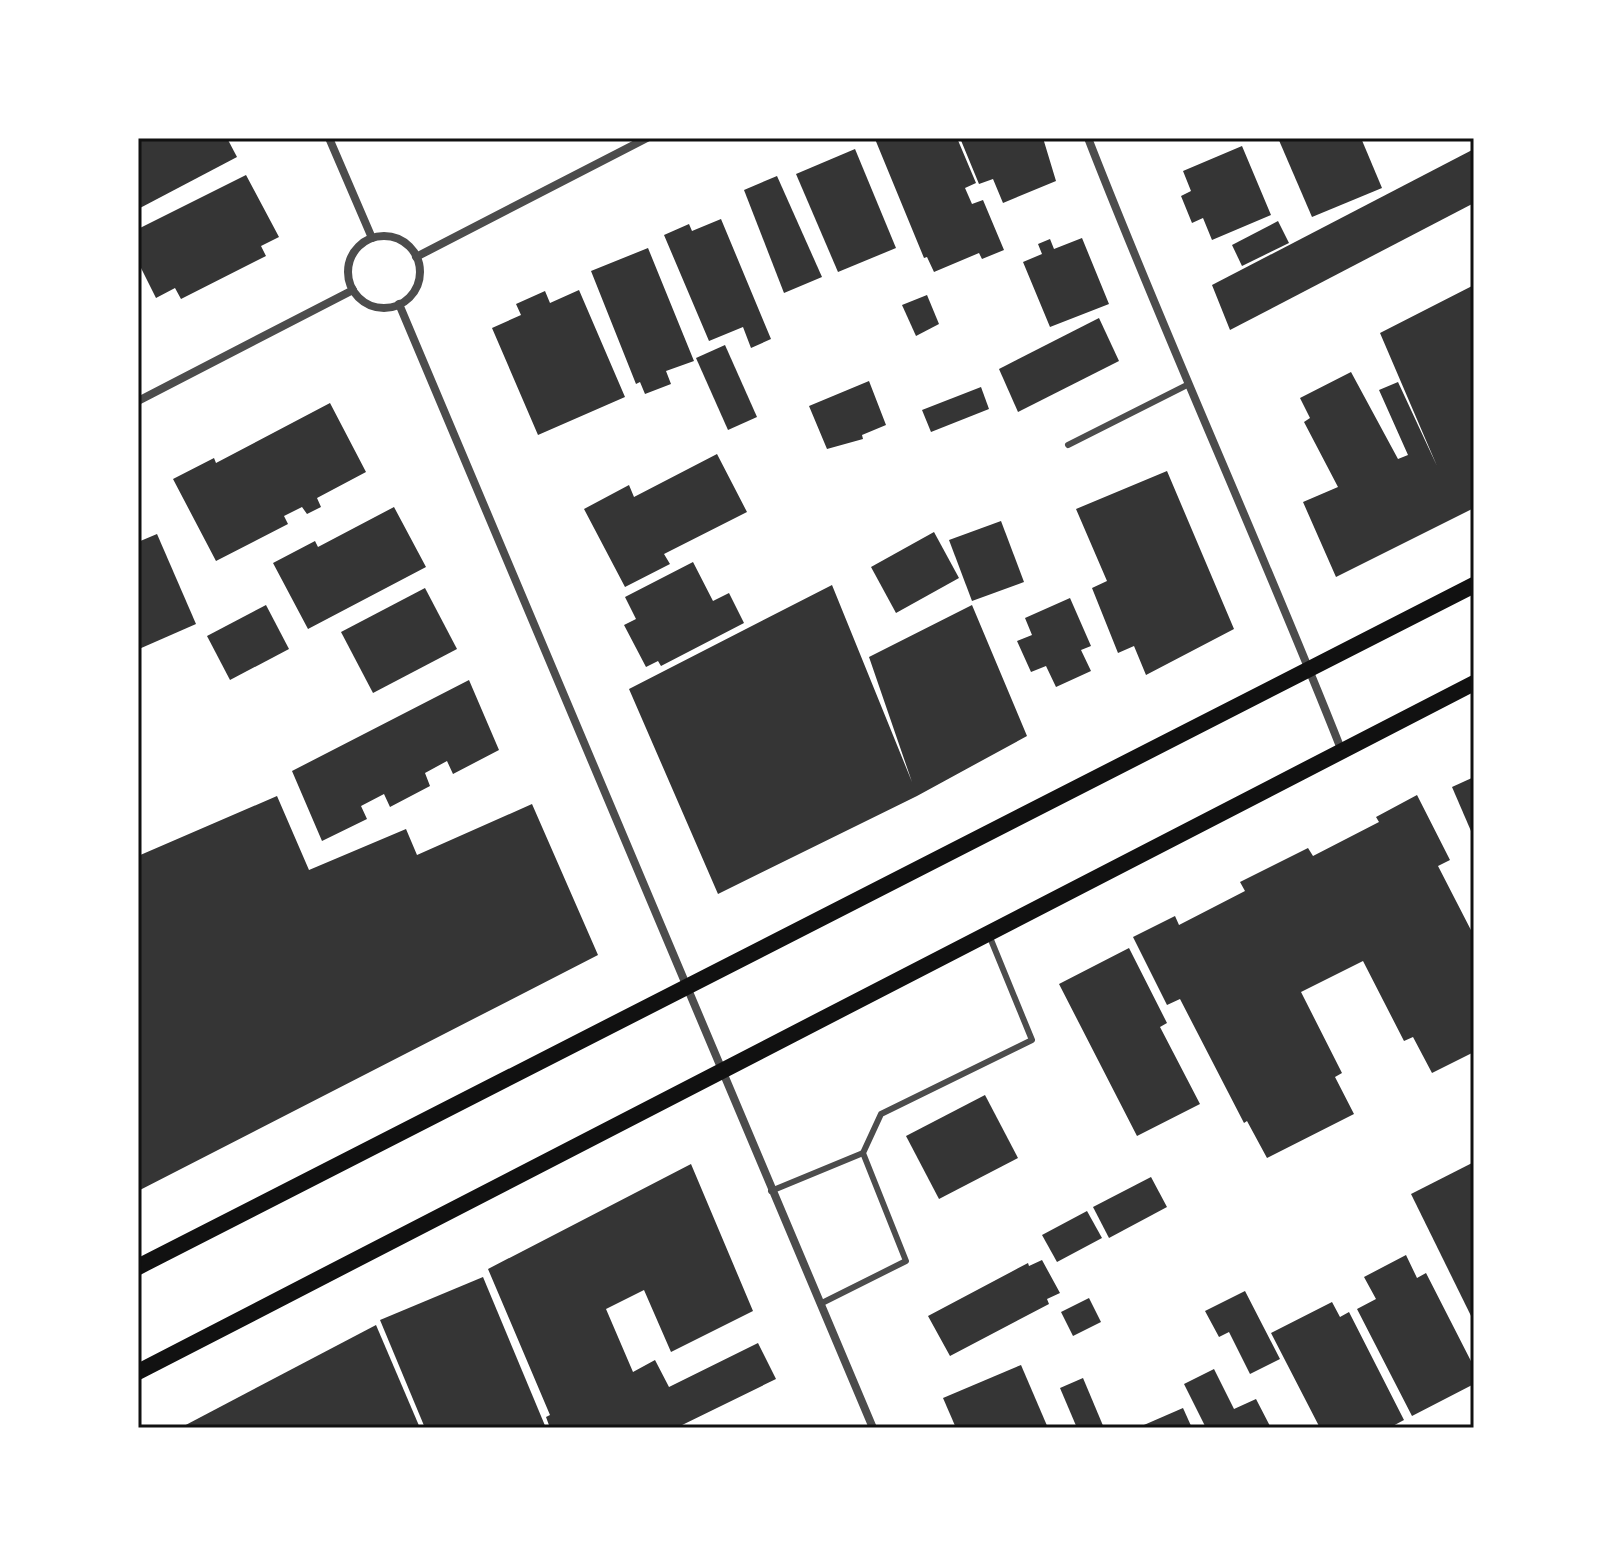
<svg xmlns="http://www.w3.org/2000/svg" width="1612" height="1566" font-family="Signika,sans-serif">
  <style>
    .building { fill: #353535 }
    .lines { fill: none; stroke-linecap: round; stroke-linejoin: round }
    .service { stroke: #4c4c4c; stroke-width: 6 }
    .minor { stroke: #4c4c4c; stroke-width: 8 }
    .secondary { stroke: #111; stroke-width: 16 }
    .neatline { fill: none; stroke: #111; stroke-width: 3 }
  </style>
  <rect width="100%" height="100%" fill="#fff"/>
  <g class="building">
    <polygon points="138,138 227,138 237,157 140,208"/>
    <polygon points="957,138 976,183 965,188 972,204 983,200 1004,250 982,259 979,253 934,272 927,257 924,258 875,139"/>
    <polygon points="960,138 1043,138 1056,181 1003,203 993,179 979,184"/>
    <polygon points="1278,138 1361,138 1382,188 1312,217"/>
    <polygon points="1242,146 1271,215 1212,240 1203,218 1192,223 1181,196 1191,191 1183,171"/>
    <polygon points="855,149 896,248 838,272 796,174"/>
    <polygon points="1474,149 1474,203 1230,330 1212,285"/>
    <polygon points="246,175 279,237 261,246 266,256 181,299 175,288 156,298 138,262 138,229"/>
    <polygon points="777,176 822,277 784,293 744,190"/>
    <polygon points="721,219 771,339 751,348 743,327 709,341 664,235 689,224 692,231"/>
    <polygon points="1278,221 1289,243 1242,266 1232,245"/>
    <polygon points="1082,238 1109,304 1050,327 1023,262 1042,254 1038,244 1050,239 1054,249"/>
    <polygon points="648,248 694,361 666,371 671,384 645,394 640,382 636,384 591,271"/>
    <polygon points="1474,285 1474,508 1336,577 1303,502 1338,487 1304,422 1310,418 1300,398 1351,372 1398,459 1408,455 1379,390 1398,382 1437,466 1380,333"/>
    <polygon points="579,290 625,397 538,435 492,328 521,315 516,304 545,291 550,303"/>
    <polygon points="927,295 939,324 916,336 902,305"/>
    <polygon points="1099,318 1119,361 1018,412 999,369"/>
    <polygon points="725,345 757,417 728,430 696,358"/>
    <polygon points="869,381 886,425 862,435 863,439 827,449 809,406"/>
    <polygon points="981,387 989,409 931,432 922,410"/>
    <polygon points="330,403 366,472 317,498 321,507 307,514 302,507 284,516 288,524 216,561 173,479 214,458 216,463"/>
    <polygon points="717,454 747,512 664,554 670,564 625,587 584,509 629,485 634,497"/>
    <polygon points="1167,471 1234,629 1146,675 1134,646 1118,653 1092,588 1107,581 1076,509"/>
    <polygon points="394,507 426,567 308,629 273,563 315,541 318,547"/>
    <polygon points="1001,521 1024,582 972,601 949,540"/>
    <polygon points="934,532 959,578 896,613 871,567"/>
    <polygon points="157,534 196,624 139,649 138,542"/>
    <polygon points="693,562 713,601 729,593 744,623 661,666 658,661 646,667 624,625 636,619 625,597"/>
    <polygon points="832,585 912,782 869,657 972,605 1027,736 917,796 718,894 629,689"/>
    <polygon points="425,588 457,649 373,693 341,632"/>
    <polygon points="1070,598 1091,646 1081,650 1091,671 1056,687 1046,666 1031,672 1017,641 1032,635 1025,618"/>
    <polygon points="266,605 289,649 230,680 207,636"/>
    <polygon points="469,680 499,750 453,774 447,761 425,773 430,786 390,807 384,794 361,806 367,819 322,841 292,771"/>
    <polygon points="1474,777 1474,838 1452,787"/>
    <polygon points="1417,795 1450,860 1438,866 1474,936 1474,1052 1432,1073 1413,1037 1404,1041 1363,961 1301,992 1342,1073 1335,1077 1354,1114 1267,1158 1247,1121 1244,1123 1180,999 1167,1005 1133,937 1175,916 1179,925 1245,891 1240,882 1308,848 1313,856 1379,822 1376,817"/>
    <polygon points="277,796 309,870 406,829 417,855 532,804 598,955 138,1191 138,856"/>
    <polygon points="1129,948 1167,1023 1160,1027 1200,1104 1137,1136 1059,984"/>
    <polygon points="985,1095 1018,1158 939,1199 906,1136"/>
    <polygon points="1474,1162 1474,1322 1411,1194"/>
    <polygon points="691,1164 753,1311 671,1352 644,1290 606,1309 633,1372 655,1360 669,1387 758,1343 776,1379 676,1428 550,1428 546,1417 550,1415 488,1269"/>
    <polygon points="1151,1177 1167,1207 1109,1238 1093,1207"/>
    <polygon points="1087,1211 1102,1238 1057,1262 1042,1235"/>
    <polygon points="1406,1255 1417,1278 1426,1273 1474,1367 1474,1384 1412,1416 1357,1309 1376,1299 1364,1277"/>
    <polygon points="1042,1260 1060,1293 1047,1299 1049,1304 950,1356 928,1316 1028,1263 1029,1266"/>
    <polygon points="483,1277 546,1428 425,1428 380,1320"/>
    <polygon points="1245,1291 1280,1359 1250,1374 1229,1332 1219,1337 1205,1311"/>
    <polygon points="1089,1298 1101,1322 1073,1336 1061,1312"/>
    <polygon points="1332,1302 1340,1317 1349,1312 1404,1420 1389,1428 1320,1428 1271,1333"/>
    <polygon points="376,1325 420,1428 180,1428"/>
    <polygon points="1021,1365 1048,1428 956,1428 943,1398"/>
    <polygon points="1214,1369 1234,1409 1256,1399 1271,1428 1206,1428 1184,1384"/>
    <polygon points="1083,1378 1104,1428 1077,1428 1060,1388"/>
    <polygon points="1183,1408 1192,1428 1137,1428"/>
  </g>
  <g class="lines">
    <g class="service">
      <polyline points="1068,445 1187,385"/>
      <polyline points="771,1191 863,1153"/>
      <polyline points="820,1304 906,1261 863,1153 881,1114 1032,1040 989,935"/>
    </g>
    <g class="minor">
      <polyline points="329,138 372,238"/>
      <path d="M 1088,138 C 1168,344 1260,544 1341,749"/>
      <circle cx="384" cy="272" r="36"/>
      <polyline points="416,257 647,138"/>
      <polyline points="399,304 873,1428"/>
      <polyline points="138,401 353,290"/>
    </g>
    <g class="secondary">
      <polyline points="138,1267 1474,585"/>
      <polyline points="138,1372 1474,683"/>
    </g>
  </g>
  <rect width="1612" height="1566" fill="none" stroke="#ffffff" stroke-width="280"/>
  <rect x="140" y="140" width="1332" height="1286" class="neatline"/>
</svg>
